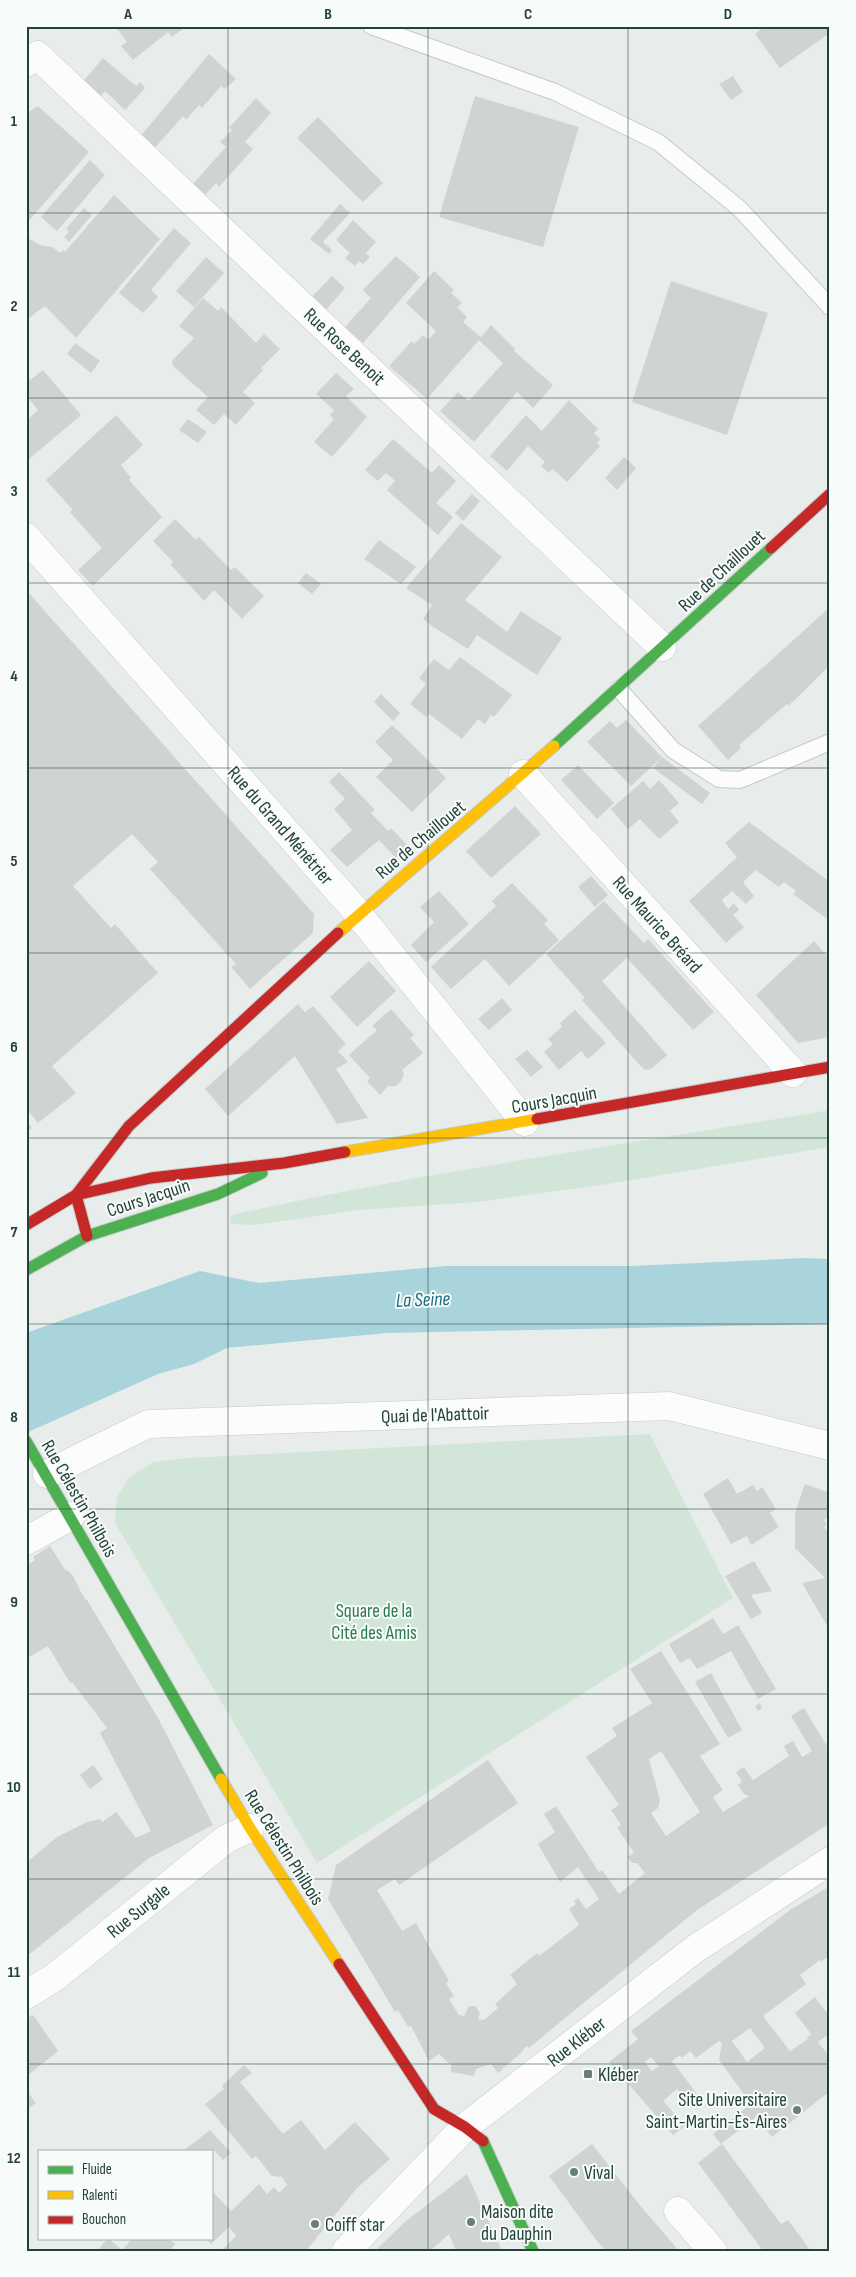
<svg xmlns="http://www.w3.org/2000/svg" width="856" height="2277" font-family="'Sofia Sans Condensed',sans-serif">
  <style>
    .green { fill: #d1e6d8 }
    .water { fill: #a9d4db }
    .building { fill: #cfd4d2; fill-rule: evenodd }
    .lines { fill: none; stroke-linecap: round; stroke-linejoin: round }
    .lane-casing { stroke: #c5cac8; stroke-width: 18 }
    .street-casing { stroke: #c5cac8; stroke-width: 29 }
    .fast-casing { stroke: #c3cbc8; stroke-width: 13 }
    .slow-casing { stroke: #c3cbc8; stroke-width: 13 }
    .jam-casing { stroke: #c3cbc8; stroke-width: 13 }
    .lane { stroke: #fcfcfc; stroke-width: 16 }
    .street { stroke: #fcfcfc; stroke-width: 28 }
    .fast { stroke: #4caf50; stroke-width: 11 }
    .slow { stroke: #ffc107; stroke-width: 11 }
    .jam { stroke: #c62828; stroke-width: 11 }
    .grid { fill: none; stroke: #24423a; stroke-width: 1; stroke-opacity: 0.55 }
    .poi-dot { fill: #697e78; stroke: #f7fbf9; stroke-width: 2 }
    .labels { text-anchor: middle; stroke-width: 4; stroke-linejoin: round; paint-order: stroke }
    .street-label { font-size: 19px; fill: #24423a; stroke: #f7fbf9 }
    .park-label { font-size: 19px; fill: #2d7a4b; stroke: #f7fbf9 }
    .poi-label { font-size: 19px; fill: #24423a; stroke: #f7fbf9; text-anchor: start }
    .water-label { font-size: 20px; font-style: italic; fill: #1c6f80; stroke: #f7fbf9 }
    .neatline { fill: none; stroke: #24423a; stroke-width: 2 }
    .grid-label { font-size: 16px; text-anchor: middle; font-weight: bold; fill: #24423a }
  </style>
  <rect width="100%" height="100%" fill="#e8edeb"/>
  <g class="green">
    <path d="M 830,1110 L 830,1147 L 608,1184 L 478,1202 L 359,1210 L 255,1225 L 230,1224 L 231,1215 C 429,1171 630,1144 830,1110 Z"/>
    <polygon points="650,1434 733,1598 317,1863 115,1523 117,1497 128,1479 153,1462 187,1458"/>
  </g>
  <polygon class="water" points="805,1258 830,1259 830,1324 387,1333 227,1348 194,1364 158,1374 26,1433 26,1333 200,1271 259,1283 446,1266 631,1266"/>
  <g class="building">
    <polygon points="115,26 182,26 184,28 172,37 168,32 133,60 121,46 127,42"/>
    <polygon points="765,26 830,26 830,33 780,68 755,34"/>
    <polygon points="209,54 236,79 225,89 221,86 202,108 199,105 186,120 183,116 153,150 139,138"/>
    <polygon points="103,58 136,86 140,82 145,88 125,110 105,91 97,100 80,85"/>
    <polygon points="733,76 743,92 731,100 719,84"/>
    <polygon points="475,96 579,127 543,247 439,217"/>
    <polygon points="256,98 271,113 245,142 253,149 219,187 216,183 204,196 192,185 226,147 220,142 232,130 229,128"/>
    <polygon points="38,106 89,152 26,224 26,114"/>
    <polygon points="318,117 383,183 363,202 297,138"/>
    <polygon points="90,160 105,175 57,231 41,217"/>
    <polygon points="114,195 160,239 76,338 45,306 26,320 26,237 40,245 52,247 61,253 63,250 65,252"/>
    <polygon points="340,204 350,213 323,242 332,250 329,254 310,239"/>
    <polygon points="84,208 92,215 69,242 64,237 69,232 66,229"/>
    <polygon points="353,220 376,242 366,253 370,257 363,264 359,261 355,266 345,258 350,253 336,240"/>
    <polygon points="174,228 191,243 151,290 158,297 143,313 119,293"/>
    <polygon points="396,256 420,277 363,343 345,327 371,298 363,290"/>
    <polygon points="206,257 224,273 194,307 176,291"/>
    <polygon points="434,271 454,290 451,293 462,303 457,307 467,317 463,322 481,337 491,325 515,349 514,351 553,385 533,408 517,392 474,442 440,411 458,392 469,401 503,363 479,340 427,399 389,366 412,341 414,344 423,335 428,340 436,331 406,303"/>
    <polygon points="332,276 345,288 326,310 312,297"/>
    <polygon points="671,281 768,313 727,435 632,402"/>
    <polygon points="203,298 218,311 221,307 256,343 264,334 280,349 261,368 263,370 243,392 255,403 236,425 224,414 214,425 196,410 208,397 173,366 172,361 194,338 179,326"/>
    <polygon points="75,343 100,361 91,373 67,354"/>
    <polygon points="43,370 81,415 29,459 26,456 26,421 38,410 26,395 26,383"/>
    <polygon points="336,373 354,389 346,396 367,417 332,457 314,442 334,419 330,415 334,410 316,394"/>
    <polygon points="569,400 598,429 594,433 600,439 597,443 600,446 567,482 553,469 549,473 541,466 545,462 528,446 507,471 490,456 526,415 542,431"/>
    <polygon points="116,415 143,445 121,465 131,478 129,480 162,517 93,586 78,570 102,548 70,512 73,510 46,480"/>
    <polygon points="188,419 207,432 198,443 179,430"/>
    <polygon points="393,439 432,473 439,465 456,481 436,503 453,517 438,535 387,490 395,481 386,473 378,481 365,470"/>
    <polygon points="624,457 636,468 617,490 605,478"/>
    <polygon points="472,494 480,501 463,521 455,513"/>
    <polygon points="175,519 196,540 199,537 231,570 235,567 264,596 242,619 214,590 204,601 171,565 173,562 153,541"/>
    <polygon points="461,523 502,557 465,600 507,632 521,611 562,638 537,675 477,635 468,649 432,626 423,619 432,605 406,588"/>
    <polygon points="379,540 416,567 401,584 364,559"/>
    <polygon points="306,573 321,584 312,594 298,583"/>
    <polygon points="26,590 314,914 313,933 250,989 231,967 236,964 150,869 158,862 132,834 73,886 111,928 115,924 158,973 52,1066 76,1093 38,1123 26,1108"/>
    <polygon points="830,607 830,665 800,695 788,706 787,704 739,745 741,748 728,760 698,726"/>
    <polygon points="460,657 512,695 494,717 491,715 485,724 478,719 462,739 429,714 426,717 410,704 426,684 419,678 434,659 449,670"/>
    <polygon points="381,694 400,713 393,721 374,702"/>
    <polygon points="626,720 662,757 710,793 702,804 653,768 662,757 631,786 587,742 610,721 617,728"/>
    <polygon points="392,725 446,778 412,812 376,777 393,760 375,742"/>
    <polygon points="578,765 614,803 597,819 561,780"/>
    <polygon points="339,772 375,810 371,813 388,831 391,828 409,847 396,858 379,840 347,867 330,850 352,830 334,809 345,799 329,782"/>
    <polygon points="659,780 679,803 670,811 679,822 659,839 640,819 628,829 611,809 643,781 650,789"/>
    <polygon points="515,806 541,834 491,878 466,851"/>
    <polygon points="749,822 830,882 830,921 793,894 796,891 784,882 779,887 756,870 743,882 754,896 746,904 732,891 722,900 728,909 734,903 739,910 733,915 744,927 726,943 689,901 737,857 725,843"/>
    <polygon points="591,876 608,895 595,907 578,887"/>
    <polygon points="512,883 548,920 544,924 559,940 509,986 485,959 451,989 431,967 496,906 492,901"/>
    <polygon points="439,891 469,924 426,962 411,945 434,922 420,907"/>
    <polygon points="604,901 644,943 648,939 714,1012 693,1030 627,958 602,981 667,1055 651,1069 645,1070 636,1061 582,1000 585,998 546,954"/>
    <polygon points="814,941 830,959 830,1037 798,1043 756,995"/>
    <polygon points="369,961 396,991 357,1027 330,997"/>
    <polygon points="502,998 512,1010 489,1030 478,1019"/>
    <polygon points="298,1004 305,1012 313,1006 346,1044 338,1051 348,1062 336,1069 368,1118 337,1124 295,1056 228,1116 205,1089"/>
    <polygon points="391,1009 414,1035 410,1038 423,1053 402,1070 404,1075 401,1081 396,1086 388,1086 380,1095 367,1081 370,1078 349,1055 377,1030 372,1026"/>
    <polygon points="575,1010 606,1043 588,1059 581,1051 559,1070 544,1052 553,1044 548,1039 562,1027 560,1023"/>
    <polygon points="527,1050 543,1067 531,1077 515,1059"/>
    <polygon points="26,1120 32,1128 26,1132"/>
    <polygon points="728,1478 737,1494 753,1485 757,1491 762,1487 776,1509 770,1513 779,1527 751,1545 747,1536 731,1544 703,1494"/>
    <polygon points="805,1484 830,1493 830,1515 824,1520 827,1524 824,1527 830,1534 830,1631 802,1583 825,1578 795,1548 795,1513"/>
    <polygon points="50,1546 66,1571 67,1570 73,1576 81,1592 86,1600 87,1600 158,1718 213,1825 149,1858 26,1957 26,1863 57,1837 87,1822 100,1819 102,1822 116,1812 136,1838 151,1831 100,1733 107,1728 72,1682 70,1683 48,1646 26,1659 26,1566 35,1560 33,1557"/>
    <polygon points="754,1561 772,1591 751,1595 762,1613 751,1619 725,1576"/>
    <polygon points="713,1618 723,1634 738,1625 776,1689 758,1699 731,1651 697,1669 690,1658 680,1663 669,1644"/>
    <path d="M 661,1651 L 720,1744 L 700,1756 L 723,1790 L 713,1797 L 723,1812 L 749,1796 L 744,1794 L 738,1785 L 742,1782 L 736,1772 L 744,1767 L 753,1780 L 789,1756 L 784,1746 L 793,1741 L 802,1757 L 812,1751 L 791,1716 L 804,1708 L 830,1751 L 830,1823 L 697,1910 L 553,2028 L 529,2048 L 527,2046 L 523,2049 L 524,2050 L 498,2073 L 491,2064 L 476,2069 L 474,2076 L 451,2072 L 451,2065 L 439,2054 L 429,2061 L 411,2026 L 408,2027 L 398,2010 L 395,2012 L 328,1899 L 336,1865 L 488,1760 L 518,1803 L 399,1885 L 395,1879 L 377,1890 L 402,1931 L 416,1923 L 449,1981 L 446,1983 L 454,1996 L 449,1999 L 459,2015 L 464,2016 L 469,2006 L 475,2006 L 480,2013 L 478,2019 L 484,2020 L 498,2008 L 495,2004 L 517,1984 L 510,1975 L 537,1953 L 539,1956 L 579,1925 L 569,1909 L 576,1904 L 574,1901 L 578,1898 L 586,1909 L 599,1899 L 578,1867 L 560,1882 L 538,1844 L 555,1832 L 544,1814 L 556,1806 L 599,1872 L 602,1870 L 619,1894 L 645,1873 L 637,1863 L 632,1863 L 627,1857 L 634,1853 L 617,1827 L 621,1825 L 611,1810 L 619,1805 L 586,1757 L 617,1736 L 612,1728 L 652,1703 L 630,1669 ZM 661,1751 L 700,1812 L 666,1836 L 651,1813 L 658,1808 L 660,1800 L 649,1759 Z"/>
    <polygon points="711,1673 742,1730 728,1738 695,1682"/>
    <polygon points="760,1703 762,1708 758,1711 755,1706"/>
    <polygon points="93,1765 103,1779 90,1789 80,1775"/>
    <path d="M 830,1886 L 830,1955 L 821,1962 L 820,1960 L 800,1975 L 806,1984 L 763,2016 L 790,2051 L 808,2039 L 807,2037 L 811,2034 L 795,2013 L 815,1997 L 830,2017 L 830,2033 L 818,2042 L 830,2057 L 830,2091 L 772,2137 L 756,2117 L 721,2144 L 713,2134 L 751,2104 L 719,2060 L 722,2043 L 719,2041 L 696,2058 L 690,2051 L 682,2058 L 680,2055 L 672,2061 L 701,2099 L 693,2106 L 689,2105 L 677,2089 L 663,2101 L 685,2126 L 673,2135 L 609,2062 L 638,2039 L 631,2031 L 790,1910 ZM 750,2028 L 765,2048 L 747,2062 L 732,2041 ZM 651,2057 L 659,2066 L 652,2071 L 645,2062 Z"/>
    <polygon points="33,2015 58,2051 27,2076 26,2019"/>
    <polygon points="244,2065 252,2073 240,2082 283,2134 301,2120 325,2150 355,2122 390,2159 356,2189 306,2251 221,2251 236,2236 229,2227 211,2244 205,2238 211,2238 211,2190 231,2211 259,2184 267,2194 274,2187 279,2193 287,2185 282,2177 272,2176 256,2156 252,2159 205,2104 224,2089 222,2086"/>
    <polygon points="26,2090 36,2103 26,2110"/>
    <polygon points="210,2130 231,2153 223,2160 214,2150 211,2153 211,2151 183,2151"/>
    <polygon points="592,2144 639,2204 679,2251 606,2251 597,2241 549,2176"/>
    <polygon points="722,2144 781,2224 788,2220 811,2251 763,2251 698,2163"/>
    <polygon points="467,2174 502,2251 456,2251 449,2234 430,2251 378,2251 377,2249 406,2221"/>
    <polygon points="108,2238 122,2250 133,2238 168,2238 175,2244 169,2251 97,2251"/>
  </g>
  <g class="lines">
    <g class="lane-casing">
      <g id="lane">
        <polyline points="371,26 555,92 658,142 740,209 830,307"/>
        <polyline points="619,689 673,750 719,779 740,780 830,742"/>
      </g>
    </g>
    <g class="street-casing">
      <g id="street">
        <polyline points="26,63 37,55 662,647"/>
        <polyline points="26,537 351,905 525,1122"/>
        <polyline points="523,774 793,1073"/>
        <polyline points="47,1474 148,1424 669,1406 830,1446"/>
        <polyline points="26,1541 71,1516"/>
        <polyline points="26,1995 55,1977 226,1839 250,1828"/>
        <polyline points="678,2211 713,2251"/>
        <polyline points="346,2251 465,2127 695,1949 830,1861"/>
      </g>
    </g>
    <g class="fast-casing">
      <g id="fast">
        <polyline points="554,746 771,548"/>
        <polyline points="26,1270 87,1236 218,1194 262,1173"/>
        <polyline points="26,1441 221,1779"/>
        <polyline points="483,2141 533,2251"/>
      </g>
    </g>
    <g class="slow-casing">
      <g id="slow">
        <polyline points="338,933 554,746"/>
        <polyline points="345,1152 537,1119"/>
        <polyline points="221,1779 250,1828 339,1964"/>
      </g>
    </g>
    <g class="jam-casing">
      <g id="jam">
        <polyline points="771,548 830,494"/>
        <polyline points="537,1119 830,1067"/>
        <polyline points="26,1225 76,1195 151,1178 284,1163 345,1152"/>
        <polyline points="87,1236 76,1195 129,1126 338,933"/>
        <polyline points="339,1964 434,2109 465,2127 483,2141"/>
      </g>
    </g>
    <use href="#lane" class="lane"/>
    <use href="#street" class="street"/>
    <use href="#fast" class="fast"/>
    <use href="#slow" class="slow"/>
    <use href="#jam" class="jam"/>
  </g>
  <path class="grid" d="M 228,26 L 228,2251M 428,26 L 428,2251M 628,26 L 628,2251M 26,213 L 830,213M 26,398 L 830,398M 26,583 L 830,583M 26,768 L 830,768M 26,953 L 830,953M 26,1138 L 830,1138M 26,1324 L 830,1324M 26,1509 L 830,1509M 26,1694 L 830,1694M 26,1879 L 830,1879M 26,2064 L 830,2064"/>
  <g class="poi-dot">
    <rect x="583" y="2069" width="10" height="10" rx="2.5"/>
    <circle cx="797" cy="2110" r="5"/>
    <circle cx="574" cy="2172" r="5"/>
    <circle cx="471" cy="2222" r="5"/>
    <circle cx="315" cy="2224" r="5"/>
  </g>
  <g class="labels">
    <g class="street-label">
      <text transform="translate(345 346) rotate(43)" y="7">Rue Rose Benoit</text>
      <text transform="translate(721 570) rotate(-43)" y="7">Rue de Chaillouet</text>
      <text transform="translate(281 825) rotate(49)" y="7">Rue du Grand Ménétrier</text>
      <text transform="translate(420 839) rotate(-40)" y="7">Rue de Chaillouet</text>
      <text transform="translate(658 924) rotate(48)" y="7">Rue Maurice Bréard</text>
      <text transform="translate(554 1099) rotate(-10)" y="7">Cours Jacquin</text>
      <text transform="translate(148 1197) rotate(-18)" y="7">Cours Jacquin</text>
      <text transform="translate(435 1414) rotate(-2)" y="7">Quai de l'Abattoir</text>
      <text transform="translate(80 1498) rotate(60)" y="7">Rue Célestin Philbois</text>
      <text transform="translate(285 1847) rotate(58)" y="7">Rue Célestin Philbois</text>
      <text transform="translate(138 1910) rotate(-39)" y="7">Rue Surgale</text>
      <text transform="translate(576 2041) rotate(-38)" y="7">Rue Kléber</text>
    </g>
    <g class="park-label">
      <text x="374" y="1617">Square de la<tspan x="374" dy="22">Cité des Amis</tspan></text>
    </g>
    <g class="poi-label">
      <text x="598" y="2081">Kléber</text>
      <text x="787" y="2106" text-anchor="end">Site Universitaire<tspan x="787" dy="22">Saint-Martin-Ès-Aires</tspan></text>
      <text x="584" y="2179">Vival</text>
      <text x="481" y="2218">Maison dite<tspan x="481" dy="22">du Dauphin</tspan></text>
      <text x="325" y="2231">Coiff star</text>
    </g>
    <g class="water-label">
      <text transform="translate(423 1299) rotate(-2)" y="7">La Seine</text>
    </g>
  </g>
  <rect width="856" height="2277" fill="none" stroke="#f7fbf9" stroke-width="55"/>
  <rect x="38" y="2150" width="175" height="90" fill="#f7fbf9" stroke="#a3b1ad"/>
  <rect x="48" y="2166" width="25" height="8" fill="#4caf50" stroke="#a3b1ad"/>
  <text x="82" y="2174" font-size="15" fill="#24423a">Fluide</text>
  <rect x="48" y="2191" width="25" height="8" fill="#ffc107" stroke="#a3b1ad"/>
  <text x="82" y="2200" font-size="15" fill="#24423a">Ralenti</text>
  <rect x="48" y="2216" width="25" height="8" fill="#c62828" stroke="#a3b1ad"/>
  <text x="82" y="2224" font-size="15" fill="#24423a">Bouchon</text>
  <rect x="28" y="28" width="800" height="2222" class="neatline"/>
  <g class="grid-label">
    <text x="128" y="19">A</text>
    <text x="328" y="19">B</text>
    <text x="528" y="19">C</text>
    <text x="728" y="19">D</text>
    <text x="14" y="126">1</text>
    <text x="14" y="311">2</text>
    <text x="14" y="496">3</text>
    <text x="14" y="681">4</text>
    <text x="14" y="866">5</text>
    <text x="14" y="1052">6</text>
    <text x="14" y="1237">7</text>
    <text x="14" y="1422">8</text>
    <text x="14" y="1607">9</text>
    <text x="14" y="1792">10</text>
    <text x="14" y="1977">11</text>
    <text x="14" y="2163">12</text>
  </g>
</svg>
